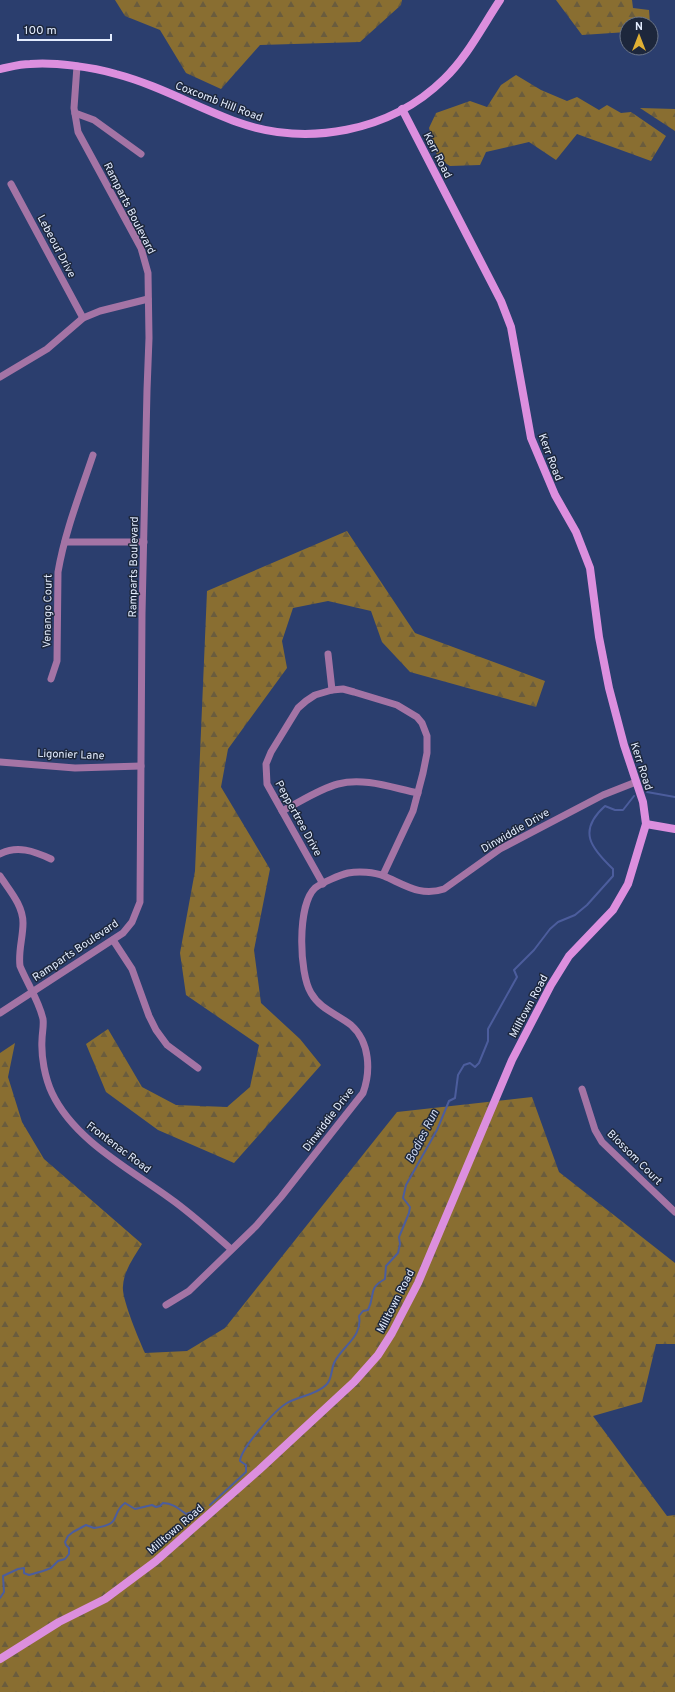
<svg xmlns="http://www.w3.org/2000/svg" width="675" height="1692" font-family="Overpass,sans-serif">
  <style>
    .forest { fill: url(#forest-firs) }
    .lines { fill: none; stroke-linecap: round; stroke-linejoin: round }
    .stream { stroke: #4c5d9d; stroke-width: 2 }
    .street { stroke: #a474a5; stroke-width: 7 }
    .secondary { stroke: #dc8fde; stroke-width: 8 }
    .labels { text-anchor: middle; stroke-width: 3; stroke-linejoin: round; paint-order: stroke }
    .street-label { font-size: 11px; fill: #e3ecfe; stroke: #1d273c }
    .water-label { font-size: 12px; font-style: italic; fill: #ccd7ee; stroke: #1d273c }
  </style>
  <defs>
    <pattern id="forest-firs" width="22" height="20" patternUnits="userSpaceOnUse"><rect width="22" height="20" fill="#896e31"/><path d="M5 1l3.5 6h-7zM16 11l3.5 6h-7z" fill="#6a5c3d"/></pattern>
  </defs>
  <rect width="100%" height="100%" fill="#2b3e6e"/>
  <g class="forest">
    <polygon points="115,0 402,0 401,5 360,42 260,45 221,89 186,73 160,30 125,16"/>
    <polygon points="556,0 632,0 633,8 649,10 650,24 627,24 627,32 582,35"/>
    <polygon points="516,75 541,90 567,101 577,97 599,110 607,105 621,113 631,112 666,136 651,161 577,134 556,160 529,142 486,152 480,165 450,166 438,159 429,128 436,113 470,101 487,107 501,85"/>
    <polygon points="640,108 675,109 675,131"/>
    <polygon points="347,531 415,633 545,681 536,707 410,672 382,642 371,611 328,601 293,608 282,641 287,668 228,749 221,787 270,869 254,950 261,1003 300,1039 321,1065 234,1163 158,1130 106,1092 86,1044 108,1029 142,1087 176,1105 227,1107 250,1087 259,1045 186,995 180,953 195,871 207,591"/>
    <path d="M 15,1043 L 8,1077 L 22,1122 L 44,1159 L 142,1244 C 134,1257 124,1270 123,1286 C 121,1297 139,1340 145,1353 L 187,1351 L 225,1328 L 397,1112 L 532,1097 L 559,1172 L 675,1263 L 675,1344 L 656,1344 L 642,1402 L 593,1416 L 667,1516 L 675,1515 L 675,1692 L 0,1692 L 0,1053 Z"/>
  </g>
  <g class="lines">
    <g class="stream">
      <polyline points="647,792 675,797"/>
      <path d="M 210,1505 L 246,1472 L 246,1465 L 240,1461 C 241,1448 275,1410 287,1403 C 299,1396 316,1395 326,1385 C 332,1380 331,1370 334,1363 C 342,1346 363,1337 359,1316 L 363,1311 L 368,1310 C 376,1294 367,1289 385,1279 L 386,1266 L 398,1253 L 400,1244 L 399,1237 L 409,1213 L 410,1207 L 403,1198 L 406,1185 L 437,1130 L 449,1101 L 455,1098 L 458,1075 L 464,1065 L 470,1063 L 475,1067 L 479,1063 L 488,1041 L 488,1029 L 517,977 L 514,970 L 534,950 L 550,929 L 558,922 L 575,915 L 587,905 L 613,876 L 613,869 C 591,848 577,831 605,806 L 615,810 L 623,810 L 634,796"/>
      <path d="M 0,1598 L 4,1592 L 3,1576 L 18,1569 L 24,1568 L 24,1573 L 29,1575 L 43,1571 L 51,1568 L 58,1561 L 65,1559 L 69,1554 L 69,1548 L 66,1545 L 65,1542 L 68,1536 L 73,1532 L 86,1525 L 94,1528 C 124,1524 109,1515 125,1503 L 135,1509 L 152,1505 L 156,1507 L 160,1506 L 163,1503 C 172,1503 178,1508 186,1514 L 203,1508"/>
    </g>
    <g class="street">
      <polyline points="75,113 94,120 141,154"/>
      <polyline points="11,184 83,318"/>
      <polyline points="0,377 47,349 83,318 100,311 148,299"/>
      <polyline points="65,542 144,542"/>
      <polyline points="328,654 332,690"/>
      <path d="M 51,679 L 57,661 L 58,572 C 65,531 80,494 93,455"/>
      <polyline points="0,762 75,768 141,766"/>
      <path d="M 282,811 C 300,802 319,789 338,784 C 364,777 393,788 418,793"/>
      <path d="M 0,854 C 17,845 34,851 51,859"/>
      <path d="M 0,876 C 9,890 23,905 23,923 C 23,938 18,951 20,966 C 27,983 39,1001 43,1019 C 44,1026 42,1033 42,1040 C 41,1057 45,1078 52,1093 C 75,1142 134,1171 175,1202 C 195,1217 213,1233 231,1249"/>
      <polyline points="323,884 267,784 266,764 271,752 298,708 306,701 315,695 332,690 343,689 354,692 397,705 417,717 422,723 427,736 427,753 423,773 413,811 383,875"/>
      <polyline points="113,940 132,969 149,1016 156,1030 167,1045 198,1068"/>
      <polyline points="0,1013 123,933 132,922 140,902 142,614 147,390 149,338 148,273 141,248 78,132 74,108 77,66"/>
      <polyline points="582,1089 595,1130 602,1142 675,1212"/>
      <path d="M 166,1305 L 189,1291 L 256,1226 L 281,1197 L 363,1093 C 371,1071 370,1042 351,1025 C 337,1014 320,1009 311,993 C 299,973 297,905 315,888 C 321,883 340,875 348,873 C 359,871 374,872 384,876 C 405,885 421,897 444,889 L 500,849 L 603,795 L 636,782"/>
    </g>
    <g class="secondary">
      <path d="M 0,69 C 10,67 20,64 30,64 C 55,62 92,67 116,74 C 158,85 196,107 237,122 C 307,147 390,132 444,79 C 467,57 482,27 500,0"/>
      <polyline points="646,824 675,829"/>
      <polyline points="0,1659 59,1622 105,1599 156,1561 259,1470 354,1382 378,1355 392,1333 418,1283 512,1060 551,985 569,956 613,910 628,884 646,824 643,802 624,745 609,688 599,637 590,568 576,532 555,495 531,438 511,327 501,301 402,109"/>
    </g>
  </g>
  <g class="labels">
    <g class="street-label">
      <text transform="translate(219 101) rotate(21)" y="4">Coxcomb Hill Road</text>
      <text transform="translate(438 155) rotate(63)" y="4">Kerr Road</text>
      <text transform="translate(130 208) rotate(63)" y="4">Ramparts Boulevard</text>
      <text transform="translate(57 246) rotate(62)" y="4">Lebeouf Drive</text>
      <text transform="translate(551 457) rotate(69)" y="4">Kerr Road</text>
      <text transform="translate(133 567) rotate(-89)" y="4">Ramparts Boulevard</text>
      <text transform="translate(47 611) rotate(-89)" y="4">Venango Court</text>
      <text transform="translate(71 754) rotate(2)" y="4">Ligonier Lane</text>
      <text transform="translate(642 766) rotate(72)" y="4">Kerr Road</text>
      <text transform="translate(299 818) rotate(61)" y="4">Peppertree Drive</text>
      <text transform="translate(515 830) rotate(-30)" y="4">Dinwiddie Drive</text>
      <text transform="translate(75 950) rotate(-34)" y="4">Ramparts Boulevard</text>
      <text transform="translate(528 1006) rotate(-62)" y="4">Milltown Road</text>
      <text transform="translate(328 1119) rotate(-53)" y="4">Dinwiddie Drive</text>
      <text transform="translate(119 1147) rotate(37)" y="4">Frontenac Road</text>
      <text transform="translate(635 1157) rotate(45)" y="4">Blossom Court</text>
      <text transform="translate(395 1301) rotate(-63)" y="4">Milltown Road</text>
      <text transform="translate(175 1529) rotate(-41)" y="4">Milltown Road</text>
    </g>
    <g class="water-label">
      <text transform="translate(422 1136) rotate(-63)" y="4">Bodies Run</text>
    </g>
  </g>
  <g transform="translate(639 36)"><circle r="19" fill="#1d273c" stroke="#6c768a"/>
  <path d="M0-3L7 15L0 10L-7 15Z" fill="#e0b034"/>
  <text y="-6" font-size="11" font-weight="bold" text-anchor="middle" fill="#e3ecfe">N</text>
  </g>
  <path d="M18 34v6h93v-6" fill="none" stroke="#e3ecfe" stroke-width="2"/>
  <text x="24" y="34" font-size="12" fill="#e3ecfe" stroke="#1d273c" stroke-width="3" paint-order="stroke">100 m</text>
</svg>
